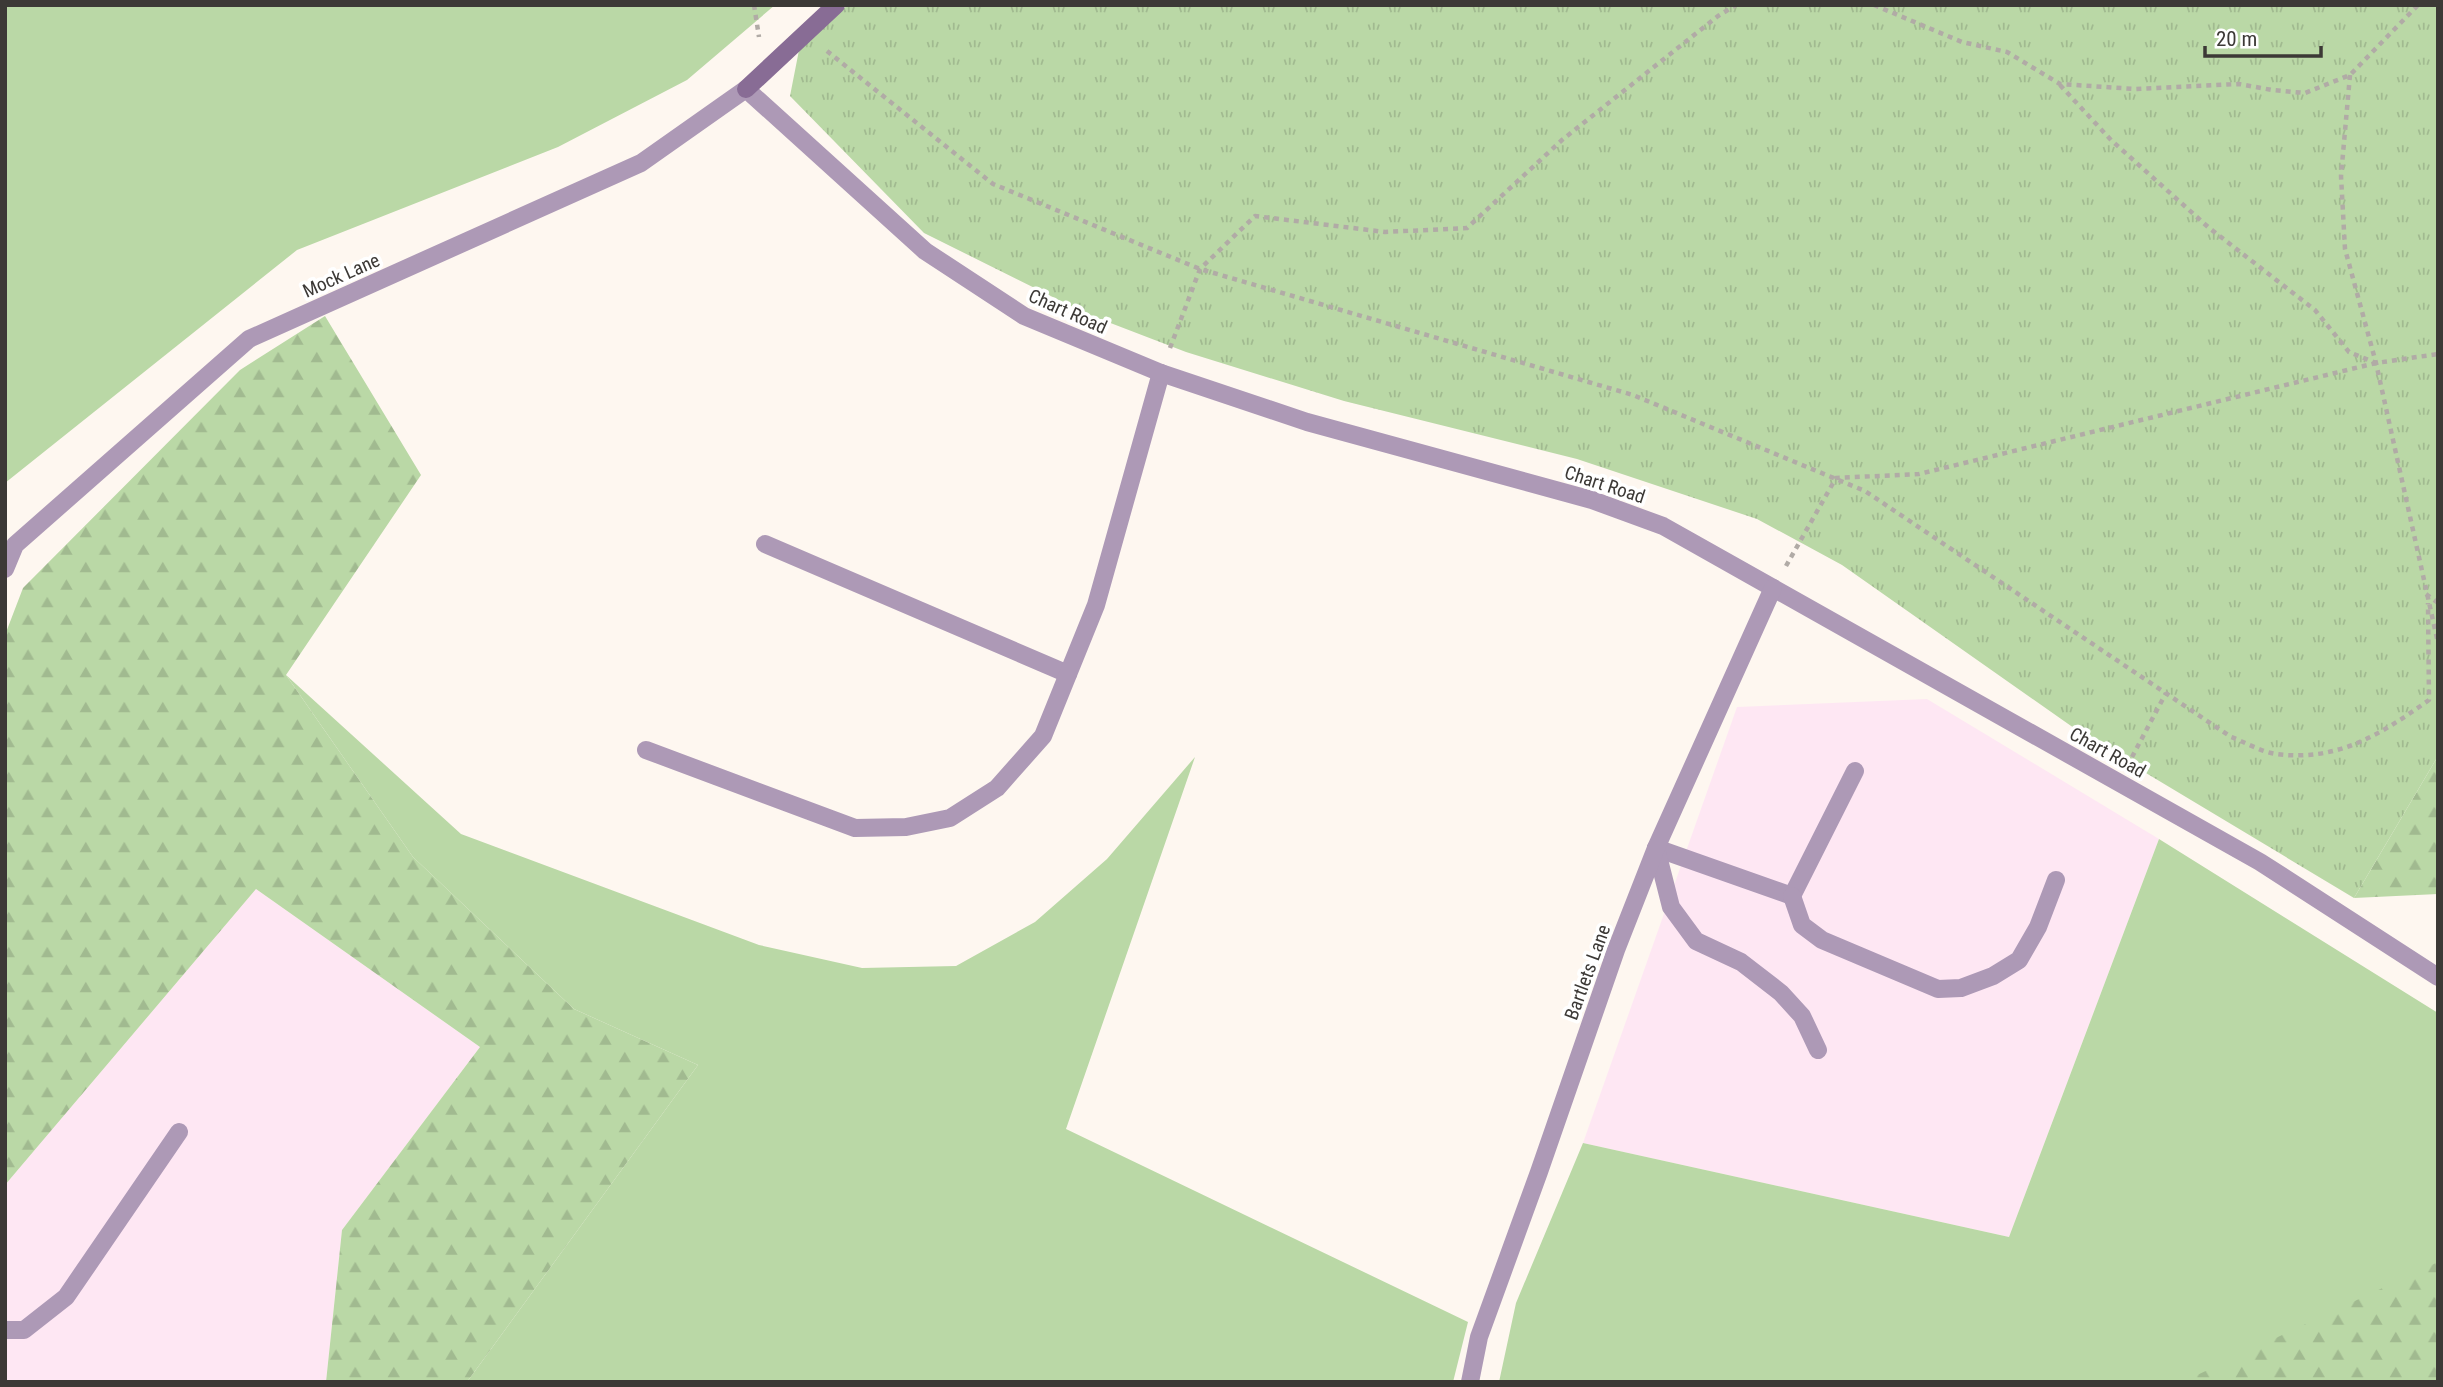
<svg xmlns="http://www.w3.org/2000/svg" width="2443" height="1387" font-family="'Roboto Condensed',sans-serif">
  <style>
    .industrial { fill: #fee7f3 }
    .green { fill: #bad8a6 }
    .forest { fill: url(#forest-firs) }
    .park { fill: url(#park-tufts) }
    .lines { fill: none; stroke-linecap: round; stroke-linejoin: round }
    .path { stroke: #b1aba6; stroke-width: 4.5; stroke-dasharray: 5 5; stroke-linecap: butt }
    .lane { stroke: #ad99b6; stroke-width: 18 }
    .street { stroke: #ad99b6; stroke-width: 18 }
    .secondary { stroke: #886c95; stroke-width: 18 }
    .labels { text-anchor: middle; stroke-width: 7; stroke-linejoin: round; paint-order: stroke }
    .street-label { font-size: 19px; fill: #3c3936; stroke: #fff }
  </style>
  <defs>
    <pattern id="forest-firs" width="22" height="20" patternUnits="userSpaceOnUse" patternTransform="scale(1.75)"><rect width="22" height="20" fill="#bad8a6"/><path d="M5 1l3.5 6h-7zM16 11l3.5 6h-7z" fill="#a1ba90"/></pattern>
    <pattern id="park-tufts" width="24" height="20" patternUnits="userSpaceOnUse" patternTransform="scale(1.75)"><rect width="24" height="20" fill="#bad8a6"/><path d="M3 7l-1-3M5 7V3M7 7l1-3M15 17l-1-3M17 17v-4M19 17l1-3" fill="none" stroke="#a1ba90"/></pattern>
  </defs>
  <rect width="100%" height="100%" fill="#fef7f0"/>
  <g class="industrial">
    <polygon points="1927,699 2159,839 2009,1237 1583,1143 1737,707"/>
    <polygon points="256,889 480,1047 342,1230 326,1382 5,1382 5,1185"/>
  </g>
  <g class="green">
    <polygon points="5,5 775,5 687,80 558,147 297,250 5,483"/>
    <polygon points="286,675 461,834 759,945 862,968 956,966 1035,922 1107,859 1195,757 1066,1129 1468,1322 1453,1382 467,1382 698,1065 574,1009 413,857"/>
    <polygon points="2159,839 2438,1013 2438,1382 1499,1382 1516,1303 1583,1143 2009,1237"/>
  </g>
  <g class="forest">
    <polygon points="325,316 421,475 286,675 413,857 574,1009 698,1065 467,1382 326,1382 342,1230 480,1047 256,889 5,1185 5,635 23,588 240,370"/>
    <polygon points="2438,756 2438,894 2354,898"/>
    <polygon points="2438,1262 2438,1382 2178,1382 2195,1376"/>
  </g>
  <polygon class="park" points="848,5 2438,5 2438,756 2354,898 2091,740 1842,565 1757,519 1577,459 1344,401 1186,352 1087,314 924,233 790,96 800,45"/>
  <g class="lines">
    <g class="path">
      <polyline points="754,5 759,37"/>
      <polyline points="1874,5 1962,42 2007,52 2060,84 2135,89 2239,84 2272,90 2305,93 2350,75 2418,5"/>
      <path d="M 827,51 L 993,184 L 1200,269 L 1633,395 L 1865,491 L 2231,737 C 2245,742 2261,752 2276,754 C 2338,762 2381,734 2429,700 L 2428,603"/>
      <polyline points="2350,75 2341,176 2345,249 2376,363 2438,643"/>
      <polyline points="2060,85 2111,140 2208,227 2315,310 2349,352 2376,363 2438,354"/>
      <polyline points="1170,348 1200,269 1255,216 1385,232 1467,228 1562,140 1718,16 1736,5"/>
      <polyline points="1786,566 1836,478 1919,474 2376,363"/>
      <polyline points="2426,594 2438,603"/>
      <polyline points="2132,757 2166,693"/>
    </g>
    <g class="lane">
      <polyline points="765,544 1068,674"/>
      <polyline points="646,750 855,828 906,827 950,818 997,788 1043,736 1096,605 1161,373"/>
      <polyline points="1656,848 1792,896 1855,771"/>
      <polyline points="1656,848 1671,907 1696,941 1741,962 1781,993 1802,1016 1818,1050"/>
      <polyline points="1792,896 1802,925 1822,940 1938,989 1961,988 1993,976 2019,960 2038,927 2056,880"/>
      <polyline points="5,1330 24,1330 66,1297 179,1132"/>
    </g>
    <g class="street">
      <polyline points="5,569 15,545 249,339 641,163 746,89 925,251 1024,316 1161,373 1307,422 1592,500 1663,526 2260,862 2438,977"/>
      <polyline points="1470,1382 1479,1337 1539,1172 1616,950 1656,848 1773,588"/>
    </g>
    <polyline class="secondary" points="746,89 836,5"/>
  </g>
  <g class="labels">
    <g class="street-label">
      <text transform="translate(341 275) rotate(-24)" y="7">Mock Lane</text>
      <text transform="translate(1068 311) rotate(24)" y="7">Chart Road</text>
      <text transform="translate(1605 484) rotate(18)" y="7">Chart Road</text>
      <text transform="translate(2108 752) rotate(29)" y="7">Chart Road</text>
      <text transform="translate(1587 972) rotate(-70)" y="7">Bartlets Lane</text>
    </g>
  </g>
  <rect width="2443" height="1387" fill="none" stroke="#3c3936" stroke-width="14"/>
  <path d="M2205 46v10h116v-10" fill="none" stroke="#3c3936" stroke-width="3.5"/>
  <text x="2216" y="46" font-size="21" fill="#3c3936" stroke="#ffffff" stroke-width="5" paint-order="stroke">20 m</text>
</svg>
